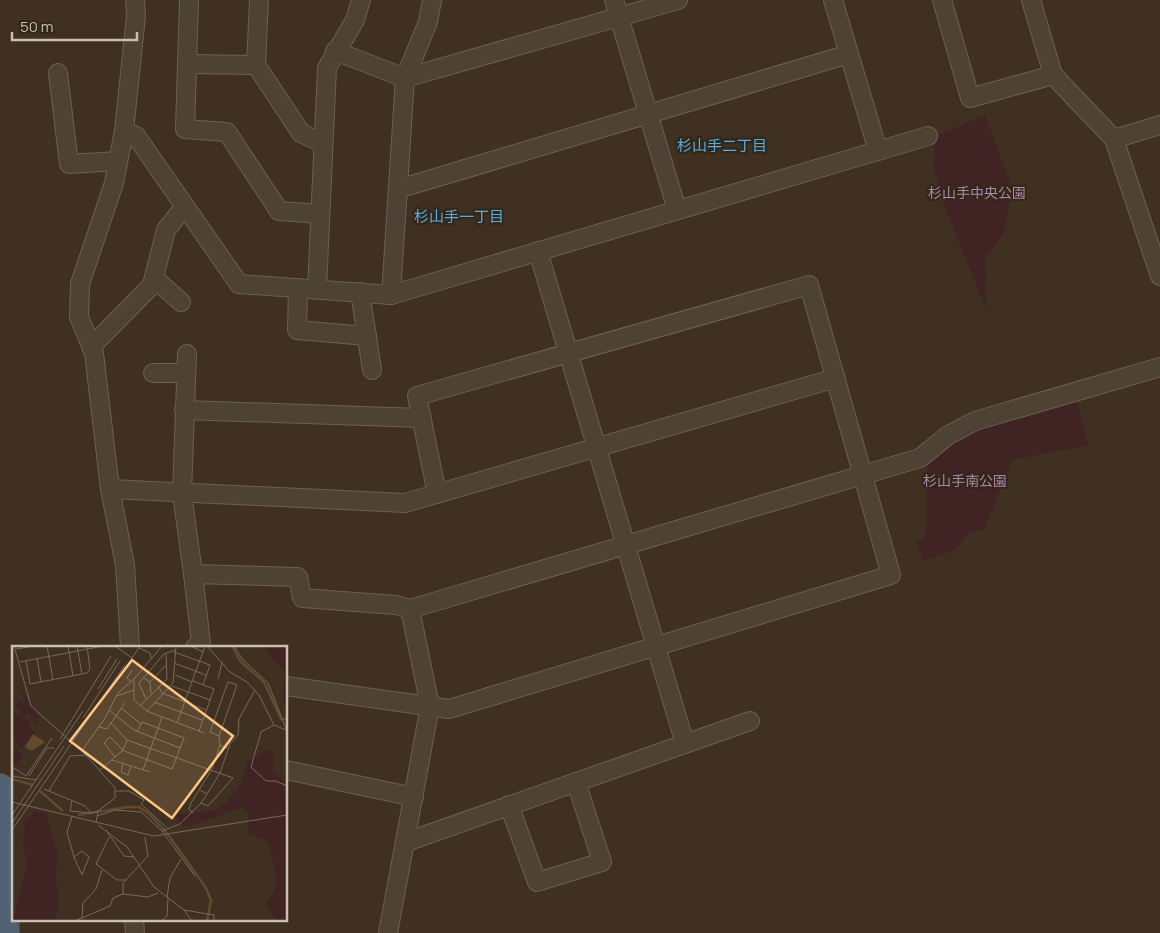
<svg xmlns="http://www.w3.org/2000/svg" width="1160" height="933" font-family="Manrope,'Noto Sans JP',sans-serif">
  <style>
    .green { fill: #402423 }
    .lines { fill: none; stroke-linecap: round; stroke-linejoin: round }
    .street-casing { stroke: #6c6053; stroke-width: 20 }
    .highway-casing { stroke: #594d40; stroke-width: 30 }
    .street { stroke: #4e4235; stroke-width: 18 }
    .highway { stroke: #516275; stroke-width: 28 }
    .labels { text-anchor: middle; stroke-width: 4.5; stroke-linejoin: round; paint-order: stroke }
    .park-label { font-size: 14px; fill: #b184a9; stroke: #33271a }
    .neighbourhood-label { font-size: 15px; fill: #57acdf; stroke: #33271a }
    .inset-river { fill: none; stroke: #634a2f; stroke-width: 2.5 }
    .inset-road { fill: none; stroke: #77695b; stroke-width: 1 }
    .view { fill: #ffc681; fill-opacity: 0.15; stroke: #ffc681; stroke-width: 2.5 }
    .inset-edge { fill: none; stroke: #cabfb1; stroke-width: 2.5 }
  </style>
  <rect width="100%" height="100%" fill="#3f3021"/>
  <g class="green">
    <polygon points="985,115 1013,191 1003,235 985,257 986,309 947,212 934,169 935,137"/>
    <polygon points="1077,400 1088,445 1012,460 984,530 969,532 955,550 924,561 916,542 926,537 928,465 971,431"/>
  </g>
  <g class="lines">
    <g class="street-casing">
      <g id="street">
        <polyline points="189,0 185,129 227,132 279,211 320,214"/>
        <polyline points="614,0 677,210"/>
        <polyline points="833,0 878,151"/>
        <polyline points="942,0 970,98 1053,75"/>
        <polyline points="1031,0 1053,75 1114,139"/>
        <polyline points="335,51 405,78 678,0"/>
        <polyline points="187,64 256,65 301,133 322,143"/>
        <polyline points="256,65 259,0"/>
        <polyline points="58,73 69,164 118,161"/>
        <polyline points="1160,125 1114,139 1160,276"/>
        <polyline points="124,131 136,136 239,284 391,295 928,136"/>
        <polyline points="398,189 849,54"/>
        <polyline points="538,251 685,744"/>
        <polyline points="154,278 181,302"/>
        <polyline points="298,288 297,330 367,336"/>
        <polyline points="317,289 327,68 355,20 361,0"/>
        <polyline points="360,292 372,370"/>
        <polyline points="391,295 405,78 428,22 432,0"/>
        <polyline points="91,347 152,285 166,230 185,206"/>
        <polyline points="187,354 182,493 193,574"/>
        <polyline points="153,373 186,373"/>
        <polyline points="184,410 422,418"/>
        <polyline points="110,489 405,503 836,378"/>
        <polyline points="410,609 920,458 947,436 975,421 1160,367"/>
        <polyline points="130,647 125,565 110,489 94,353 79,317 80,284 114,183 124,131 136,16 135,0"/>
        <polyline points="195,647 201,643 193,574 298,577 302,598 396,605 410,609 430,706 388,933"/>
        <polyline points="286,686 449,709 891,575 809,285 417,396 437,494"/>
        <polyline points="286,770 414,797"/>
        <polyline points="509,805 537,882 602,862 576,782"/>
        <polyline points="406,842 750,721"/>
        <polyline points="134,919 135,933"/>
      </g>
    </g>
    <g class="highway-casing">
      <polyline id="highway" points="0,788 5,933"/>
    </g>
    <use href="#street" class="street"/>
    <use href="#highway" class="highway"/>
  </g>
  <g class="labels">
    <g class="park-label">
      <text x="977" y="198">杉山手中央公園</text>
      <text x="965" y="486">杉山手南公園</text>
    </g>
    <g class="neighbourhood-label">
      <text x="722" y="151">杉山手二丁目</text>
      <text x="459" y="222">杉山手一丁目</text>
    </g>
  </g>
  <g transform="translate(12 646)">
    <rect width="275" height="275" fill="#3f3021"/>
    <path d="M 251,0 L 275,0 L 275,60 L 271,54 L 273,26 ZM 8,43 L 27,71 L 23,78 L 18,67 L 12,70 L 16,76 L 19,75 L 16,78 L 25,91 L 21,88 L 9,103 L 0,92 L 0,66 L 7,69 L 11,63 L 0,59 L 9,54 L 15,63 ZM 0,97 L 11,110 L 2,120 L 0,119 ZM 256,104 L 261,104 L 261,124 L 270,133 L 273,145 L 275,275 L 265,275 L 254,258 L 265,239 L 263,223 L 257,199 L 251,193 L 236,188 L 237,168 L 231,161 L 177,180 L 170,180 L 162,169 L 199,165 L 213,158 L 226,143 L 236,115 ZM 22,165 L 34,167 L 45,207 L 44,238 L 47,244 L 44,275 L 1,275 L 15,219 L 11,196 L 13,176 Z" fill="#402423"/>
    <path d="M 21,88 L 33,96 L 20,105 L 13,101 Z" fill="#634a2f"/>
    <path class="inset-river" d="M 220,0 L 229,16 L 252,36 L 269,73 L 275,73M 0,133 L 21,139M 28,145 L 51,165M 66,169 L 116,161 L 127,161 L 136,167 L 155,187 L 194,242 L 199,254 L 195,275"/>
    <path class="inset-road" d="M 2,0 L 19,60 L 74,109 L 103,142 L 103,152 L 86,165 L 84,177M 35,0 L 41,34M 56,0 L 61,30M 65,0 L 70,28M 103,0 L 120,12 L 128,0M 178,0 L 192,6M 195,0 L 218,26 L 235,36 L 247,49 L 262,79M 222,0 L 231,14 L 256,37 L 275,85M 127,2 L 138,7 L 139,12M 4,3 L 22,0M 162,6 L 198,19 L 191,39M 25,12 L 29,36M 14,15 L 18,38 L 75,27 L 78,23 L 75,0M 8,16 L 91,0M 162,17 L 194,29M 163,29 L 180,36M 132,32 L 138,36 L 139,47M 122,33 L 122,54 L 135,65 L 192,87M 206,33 L 210,16M 181,35 L 202,43 L 187,85M 119,36 L 115,32 L 120,24M 138,36 L 154,19M 146,40 L 150,47 L 194,64M 160,40 L 198,54M 86,43 L 105,13M 105,50 L 122,44M 134,53 L 127,37 L 152,8 L 163,4M 142,56 L 190,74M 128,60 L 155,33 L 154,7M 109,62 L 129,78M 97,64 L 122,84 L 168,102M 135,65 L 161,37 L 164,0M 71,72 L 108,15M 99,77 L 113,57M 165,77 L 193,0M 87,81 L 95,83 L 99,77 L 115,94 L 111,104 L 88,124M 274,84 L 262,79 L 249,86 L 239,121 L 254,135 L 264,135 L 275,140M 207,90 L 225,39 L 216,36 L 198,86 L 207,90 L 208,99M 48,93 L 99,10M 115,94 L 221,132 L 196,160 L 189,157 L 168,178 L 150,185M 70,105 L 93,72 L 106,47 L 122,33 L 150,0M 103,111 L 92,97 L 98,91 L 112,105 L 160,123 L 172,92 L 130,76 L 125,86M 100,114 L 138,126M 111,118 L 109,126 L 116,129 L 119,120M 0,121 L 14,130M 131,124 L 150,71M 0,130 L 24,134M 14,130 L 40,92M 17,130 L 35,102 L 42,102M 32,143 L 73,160 L 79,167 L 86,165M 188,144 L 195,148 L 189,157M 37,145 L 58,110 L 74,109M 104,145 L 117,145 L 132,154 L 129,158 L 155,182M 195,148 L 208,127 L 218,98 L 226,89 L 227,73 L 243,44M 60,155 L 58,165 L 79,167M 0,156 L 142,190 L 275,169M 181,167 L 177,163 L 179,157 L 200,123 L 208,99 L 216,102M 0,169 L 71,65M 85,170 L 103,164 L 129,166 L 150,185 L 183,230M 60,171 L 55,186 L 62,211M 0,177 L 52,100M 86,179 L 115,201 L 142,241 L 172,264 L 180,275M 0,184 L 113,19M 94,184 L 112,210 L 122,211M 97,191 L 84,218 L 105,234 L 114,234M 70,205 L 77,211 L 70,229 L 62,211 ZM 111,248 L 111,237 L 136,210 L 133,191M 155,251 L 158,232 L 169,213M 172,264 L 202,269 L 202,275M 70,272 L 71,257 L 84,243 L 90,224M 63,275 L 98,260 L 101,252 L 111,248 L 136,251 L 146,247M 149,275 L 155,270 L 156,252"/>
    <path class="view" d="M 120,14 L 221,90 L 160,172 L 58,95 Z"/>
    <rect width="275" height="275" class="inset-edge"/>
  </g>
  <path d="M12 32v8h125v-8" fill="none" stroke="#cabfb1" stroke-width="2.5"/>
  <text x="20" y="32" font-size="15" fill="#cabfb1" stroke="#33271a" stroke-width="4" paint-order="stroke">50 m</text>
</svg>
